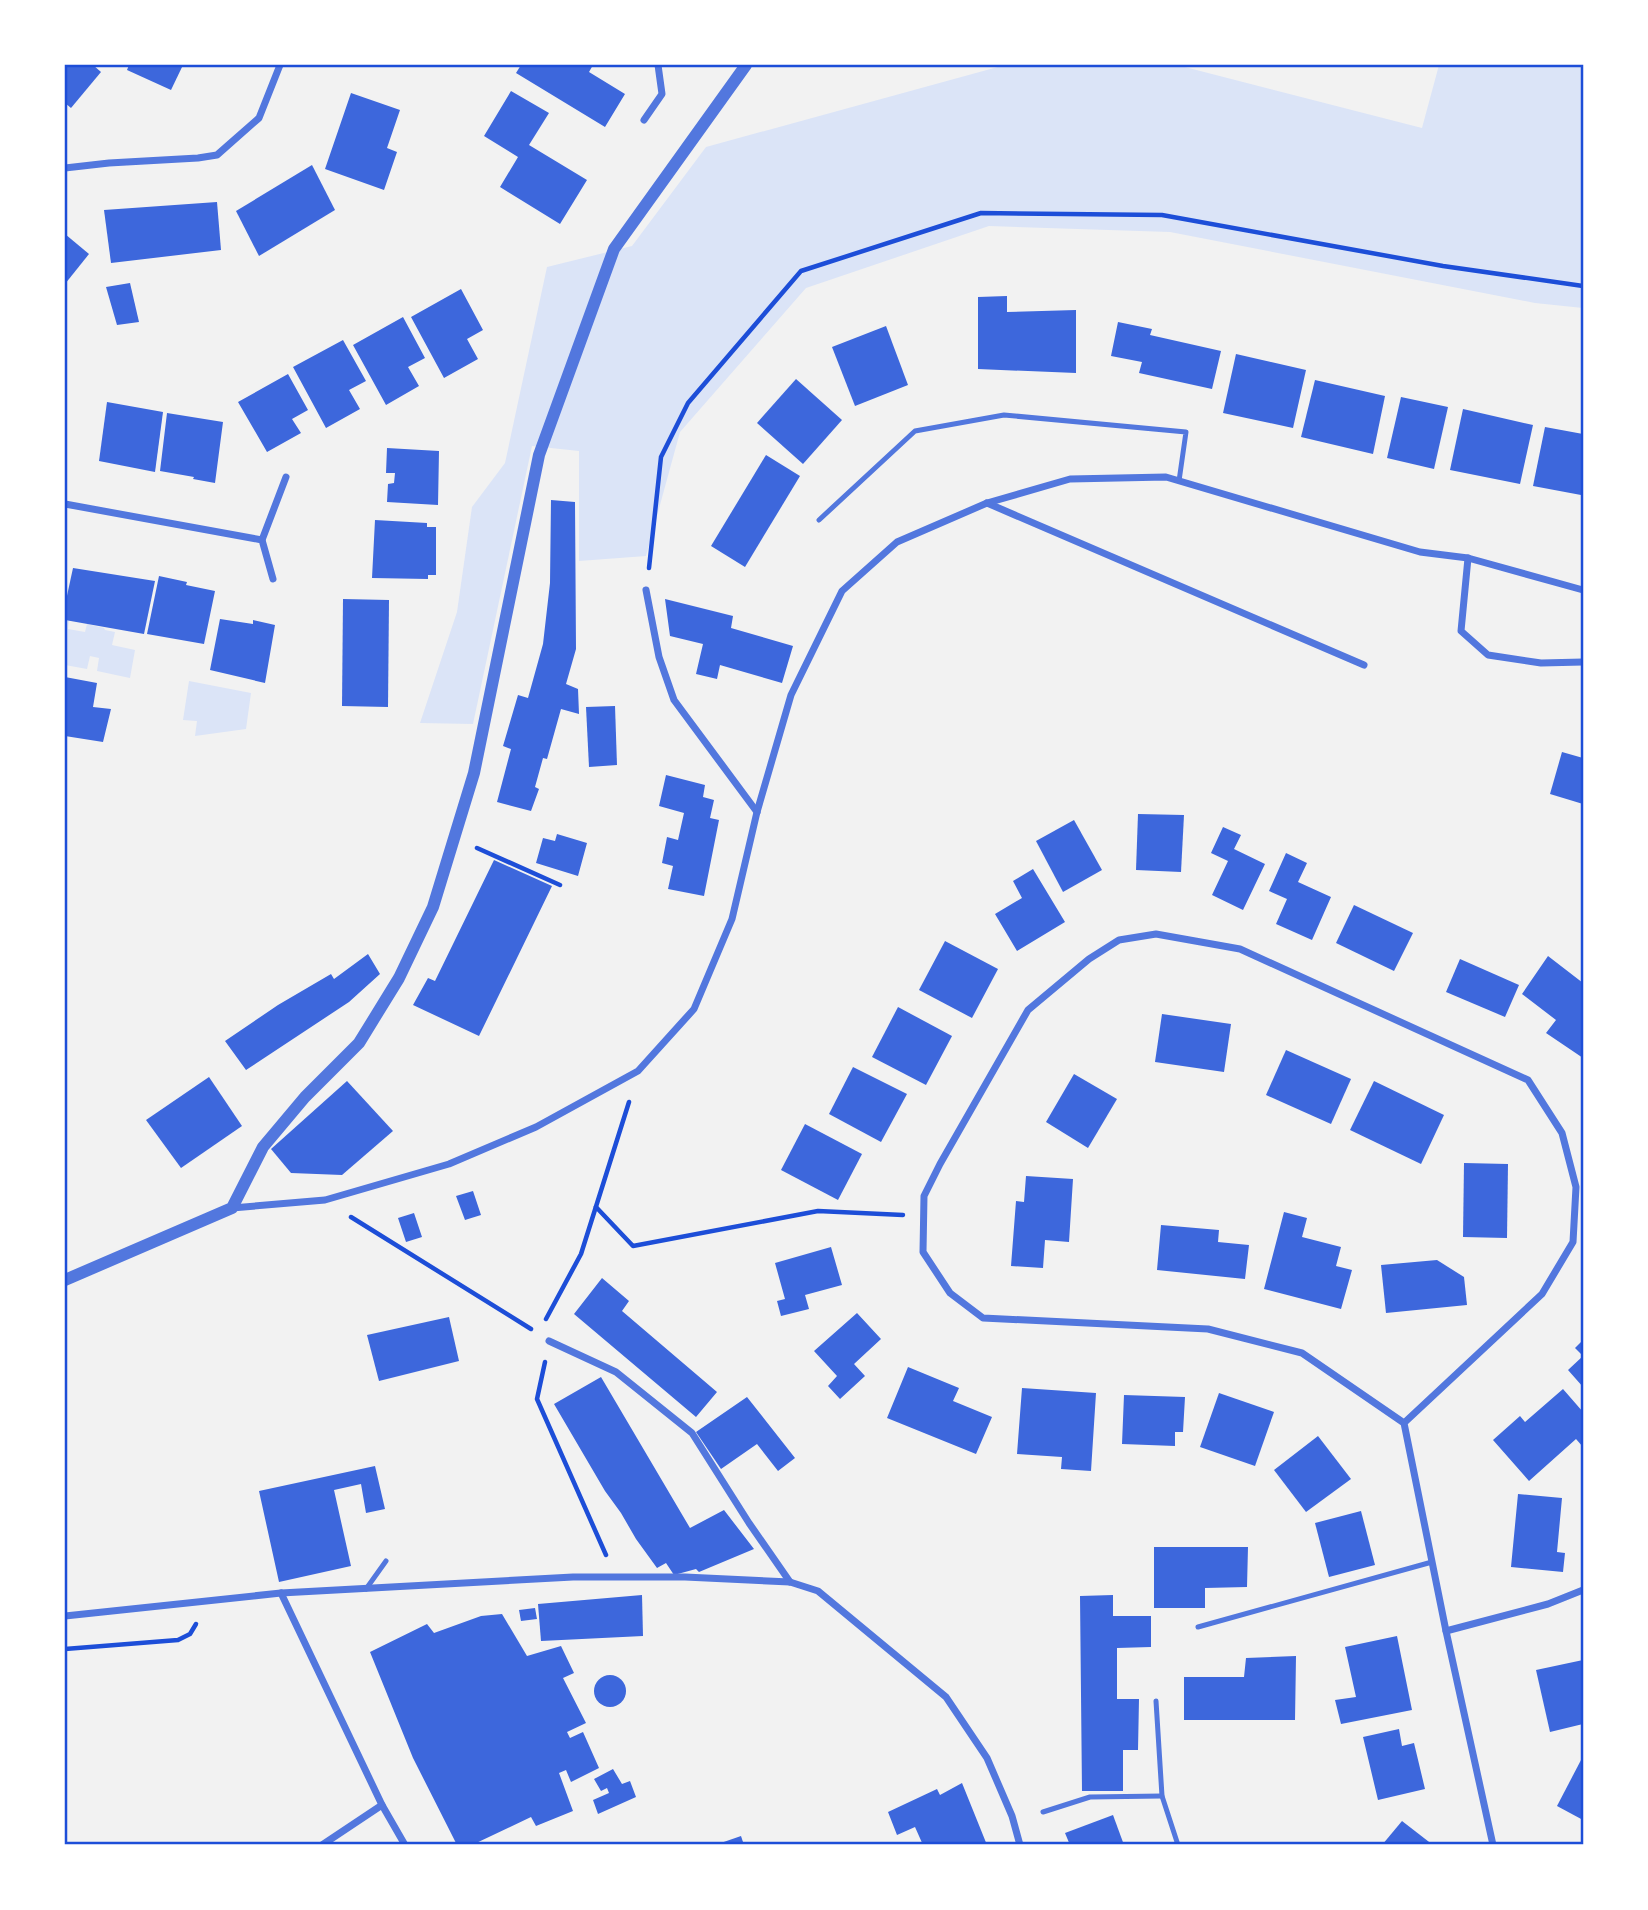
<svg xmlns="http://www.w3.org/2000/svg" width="1648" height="1910" font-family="'Libre Baskerville',serif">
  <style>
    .green { fill: #dbe4f7 }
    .building { fill: #3d67dc }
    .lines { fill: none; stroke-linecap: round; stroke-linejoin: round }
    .path { stroke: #1d4ed8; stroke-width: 4.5 }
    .service { stroke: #5277de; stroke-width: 5 }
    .minor { stroke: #5277de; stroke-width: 7 }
    .tertiary { stroke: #5277de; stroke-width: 12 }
    .neatline { fill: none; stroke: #1d4ed8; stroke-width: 2.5 }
  </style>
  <rect width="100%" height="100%" fill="#f2f2f2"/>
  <g class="green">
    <polygon points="1005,65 1177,65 1422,128 1439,65 1583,65 1583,308 1535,303 1170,232 989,226 806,288 680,432 646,556 579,561 579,451 532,446 473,724 420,723 457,612 472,507 505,463 547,267 632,246 706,147"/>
    <polygon points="65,620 69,621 68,629 85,632 87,624 104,628 105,630 115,632 112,645 135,650 130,678 97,671 99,658 90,656 87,669 65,665"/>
    <polygon points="189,681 251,693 246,729 195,736 197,721 183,720"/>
  </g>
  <g class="building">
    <polygon points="65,65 93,65 101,72 71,108 65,103"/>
    <polygon points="129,65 183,65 171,90 127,70"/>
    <polygon points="521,65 593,65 589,72 625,94 605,127 516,73"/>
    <polygon points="511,91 549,113 529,145 587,180 560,224 500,187 518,157 484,136"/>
    <polygon points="351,93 400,110 387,148 397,152 384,190 325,169"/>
    <polygon points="312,165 335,210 259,256 236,211"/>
    <polygon points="217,202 221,250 111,263 104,210"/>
    <polygon points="65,234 89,254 65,284"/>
    <polygon points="130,283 139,322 117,325 106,287"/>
    <polygon points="461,289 483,330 467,339 478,359 444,378 411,317"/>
    <polygon points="1007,296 1007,312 1076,310 1076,373 978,369 978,297"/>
    <polygon points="403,317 425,358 408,367 419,386 386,405 353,345"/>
    <polygon points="1118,322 1152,329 1150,335 1221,351 1212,389 1139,373 1142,362 1111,356"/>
    <polygon points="886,326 908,385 855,406 832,347"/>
    <polygon points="343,340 366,381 349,390 360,409 326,428 293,367"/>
    <polygon points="1236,354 1306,370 1293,428 1223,413"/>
    <polygon points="288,374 308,410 292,419 301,433 267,452 238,402"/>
    <polygon points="796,379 842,420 803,464 757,423"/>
    <polygon points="1315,380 1385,396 1373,454 1301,437"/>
    <polygon points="1401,397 1448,407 1434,469 1387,458"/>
    <polygon points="107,402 163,412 155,472 99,461"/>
    <polygon points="1463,409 1533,425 1520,484 1450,470"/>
    <polygon points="167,413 223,422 215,483 193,479 194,477 160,471"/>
    <polygon points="1545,427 1583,434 1583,482 1581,495 1533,486"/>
    <polygon points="387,448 439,451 438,505 387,502 388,484 394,483 395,473 386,473"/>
    <polygon points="766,455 800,476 745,567 711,546"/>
    <polygon points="551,500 575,502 576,649 566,684 578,689 579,714 561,709 547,759 543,758 535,787 539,789 531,811 497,802 511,749 503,746 518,695 528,698 543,644 550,583"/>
    <polygon points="375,520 427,523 427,527 436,527 436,575 428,575 428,579 372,578"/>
    <polygon points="73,568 155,581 144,634 65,620 65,605"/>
    <polygon points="159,576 187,582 186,585 215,591 204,644 147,634"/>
    <polygon points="343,599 389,600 388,707 342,706"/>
    <polygon points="665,599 733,616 731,628 793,646 782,683 720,665 717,679 696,674 703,644 670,636"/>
    <polygon points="220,619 253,624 253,620 275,625 265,683 210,670"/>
    <polygon points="65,677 97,683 93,707 111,709 103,742 65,736"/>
    <polygon points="615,706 617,765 589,767 586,707"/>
    <polygon points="1562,752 1583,758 1583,804 1550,794"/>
    <polygon points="666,775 705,785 703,797 714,800 710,818 719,820 704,896 668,889 673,866 662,863 667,837 678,840 684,813 659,806"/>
    <polygon points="1138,814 1184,815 1181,872 1136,870"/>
    <polygon points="1074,820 1102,870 1063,892 1036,841"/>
    <polygon points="1223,827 1241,835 1234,849 1265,864 1243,910 1212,895 1228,861 1211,853"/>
    <polygon points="557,834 587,843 578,876 536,863 543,838 555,841"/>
    <polygon points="1286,853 1307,863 1298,882 1331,897 1312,940 1276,924 1287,899 1269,891"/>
    <polygon points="494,860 552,886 479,1036 413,1005 428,978 435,981"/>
    <polygon points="1033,869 1065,922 1017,951 995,914 1022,898 1013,881"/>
    <polygon points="1354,905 1413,933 1394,971 1336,943"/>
    <polygon points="945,941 998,969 972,1018 919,990"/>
    <polygon points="368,954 380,974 349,1002 246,1070 225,1041 278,1005 331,974 334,979"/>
    <polygon points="1548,956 1583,983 1583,1058 1546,1033 1556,1020 1522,994"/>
    <polygon points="1460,959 1519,985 1505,1017 1446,992"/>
    <polygon points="898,1007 952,1036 926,1085 872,1057"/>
    <polygon points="1162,1014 1231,1024 1224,1072 1155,1062"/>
    <polygon points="1286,1050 1351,1079 1331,1124 1266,1095"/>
    <polygon points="853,1067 907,1094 881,1142 829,1114"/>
    <polygon points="1074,1074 1117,1099 1088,1148 1046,1122"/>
    <polygon points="209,1077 242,1126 181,1168 146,1120"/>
    <polygon points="347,1081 393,1131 342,1175 291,1173 271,1149"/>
    <polygon points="1374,1081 1444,1115 1421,1164 1350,1130"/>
    <polygon points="805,1124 862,1154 838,1200 781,1170"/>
    <polygon points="1464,1163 1508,1164 1507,1238 1463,1237"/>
    <polygon points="1026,1176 1073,1179 1069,1242 1045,1240 1043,1268 1011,1266 1016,1201 1024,1202"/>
    <polygon points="473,1191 481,1215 465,1220 456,1196"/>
    <polygon points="1284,1212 1307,1218 1302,1237 1341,1247 1336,1266 1352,1270 1341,1309 1264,1289"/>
    <polygon points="414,1213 422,1237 406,1242 398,1218"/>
    <polygon points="1161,1225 1219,1230 1218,1242 1249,1245 1245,1279 1157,1270"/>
    <polygon points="831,1247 842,1285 805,1295 809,1309 781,1316 777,1301 785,1299 775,1263"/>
    <polygon points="1437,1260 1464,1277 1467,1305 1386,1313 1381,1265"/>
    <polygon points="602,1278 629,1301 622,1311 717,1392 696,1417 574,1314"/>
    <polygon points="857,1313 881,1339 854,1364 865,1376 840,1399 828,1386 837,1376 814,1351"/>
    <polygon points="449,1317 459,1361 379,1381 367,1335"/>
    <polygon points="1583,1340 1583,1387 1568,1370 1583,1356 1575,1348"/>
    <polygon points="908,1367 959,1388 953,1401 992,1417 976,1454 887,1418"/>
    <polygon points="601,1377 690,1528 724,1510 754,1549 699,1572 696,1569 674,1575 666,1563 657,1568 636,1539 621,1513 605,1491 554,1404"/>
    <polygon points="1022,1388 1096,1393 1091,1471 1061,1469 1062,1457 1017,1454"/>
    <polygon points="1563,1389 1583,1412 1583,1447 1576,1439 1529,1481 1493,1440 1520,1416 1525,1422"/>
    <polygon points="1219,1393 1274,1412 1255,1466 1200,1447"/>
    <polygon points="1124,1395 1185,1397 1183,1432 1175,1432 1175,1446 1122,1444"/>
    <polygon points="747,1397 795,1458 778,1471 757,1444 721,1469 696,1432"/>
    <polygon points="1318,1436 1351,1479 1306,1512 1274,1470"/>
    <polygon points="375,1466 385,1509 366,1513 361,1484 334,1490 351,1566 279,1582 259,1491"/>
    <polygon points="1518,1494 1562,1498 1557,1552 1565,1553 1563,1572 1511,1567"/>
    <polygon points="1361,1511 1375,1565 1329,1577 1315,1523"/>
    <polygon points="1154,1547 1248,1547 1247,1587 1205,1588 1205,1608 1154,1608"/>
    <polygon points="642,1595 643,1636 541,1641 538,1604"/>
    <polygon points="1113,1595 1113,1616 1151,1616 1151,1647 1117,1648 1117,1699 1139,1699 1138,1750 1123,1750 1123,1791 1082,1791 1080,1596"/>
    <polygon points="535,1608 537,1619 521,1621 519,1610"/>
    <polygon points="502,1614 527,1656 561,1646 574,1673 563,1678 586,1723 567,1732 570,1738 583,1732 599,1768 571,1782 566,1770 559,1773 573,1811 536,1826 531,1817 472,1845 457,1845 413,1758 370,1652 427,1624 434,1633 481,1616"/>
    <polygon points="1397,1636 1412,1710 1341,1724 1335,1700 1356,1697 1345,1647"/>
    <polygon points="1296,1656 1295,1720 1184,1720 1184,1677 1244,1677 1246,1658"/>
    <polygon points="1583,1660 1583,1724 1550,1732 1536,1670"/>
    <circle cx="610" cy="1691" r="16"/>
    <polygon points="1399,1729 1402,1746 1414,1743 1425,1789 1378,1800 1363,1737"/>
    <polygon points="1581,1760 1583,1761 1583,1820 1557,1806"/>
    <polygon points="613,1769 622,1784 630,1781 636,1797 598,1814 593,1800 609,1793 607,1788 601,1791 594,1779"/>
    <polygon points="962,1783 987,1845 923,1845 915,1827 897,1835 888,1812 937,1789 940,1795"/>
    <polygon points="1113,1815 1124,1845 1070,1845 1065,1833"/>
    <polygon points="1402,1821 1433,1845 1382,1845"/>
    <polygon points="741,1836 744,1845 715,1845"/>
  </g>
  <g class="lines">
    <g class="path">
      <polyline points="649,568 661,457 688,403 801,271 981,213 1162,215 1443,266 1583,286"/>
      <polyline points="477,848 560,885"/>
      <polyline points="596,1207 633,1246 818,1211 903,1215"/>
      <polyline points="351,1217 531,1329"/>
      <polyline points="546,1319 581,1254 629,1102"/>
      <polyline points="545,1362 537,1399 606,1555"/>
      <polyline points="65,1649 178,1640 190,1634 196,1624"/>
    </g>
    <g class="service">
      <polyline points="819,520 915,431 1004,415 1186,432 1179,481"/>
      <polyline points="366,1589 386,1561"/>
      <polyline points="1198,1627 1432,1562"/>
      <polyline points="1156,1701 1162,1796 1178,1845"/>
      <polyline points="1043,1812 1090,1797 1162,1796"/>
    </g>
    <g class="minor">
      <polyline points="644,120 662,94 658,65"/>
      <polyline points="65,168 109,163 198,158 217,155 259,118 280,65"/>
      <polyline points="987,503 1364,665"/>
      <polyline points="65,504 262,540 273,579"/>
      <polyline points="262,540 286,477"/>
      <polyline points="1468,558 1461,631 1488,655 1541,663 1583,662"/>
      <polyline points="646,590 659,657 674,700 757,812"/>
      <polyline points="232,1208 325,1200 449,1164 536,1127 638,1071 694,1009 732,919 757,812 791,695 842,591 897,542 987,503 1070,479 1166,477 1420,552 1468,558 1583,590"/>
      <polyline points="549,1341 616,1372 692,1433 749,1523 790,1582"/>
      <polyline points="1404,1423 1542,1294 1573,1242 1576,1187 1562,1133 1528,1080 1240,949 1156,934 1119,940 1089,959 1028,1010 940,1164 924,1196 923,1252 950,1293 983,1318 1208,1329 1302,1353 1404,1423 1446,1631 1493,1845"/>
      <polyline points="281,1593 382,1805 405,1845"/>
      <polyline points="65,1616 281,1593 573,1577 685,1577 790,1582 818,1591 946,1697 987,1758 1012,1816 1020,1845"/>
      <polyline points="1446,1631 1548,1604 1583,1590"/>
      <polyline points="322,1845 382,1805"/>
    </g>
    <polyline class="tertiary" points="65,1280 232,1208 263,1147 305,1097 359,1043 399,978 433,907 474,773 539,455 614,249 746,65"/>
  </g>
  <rect width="1648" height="1910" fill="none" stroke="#ffffff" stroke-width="133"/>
  <rect x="66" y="66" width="1516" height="1777" class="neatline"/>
</svg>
